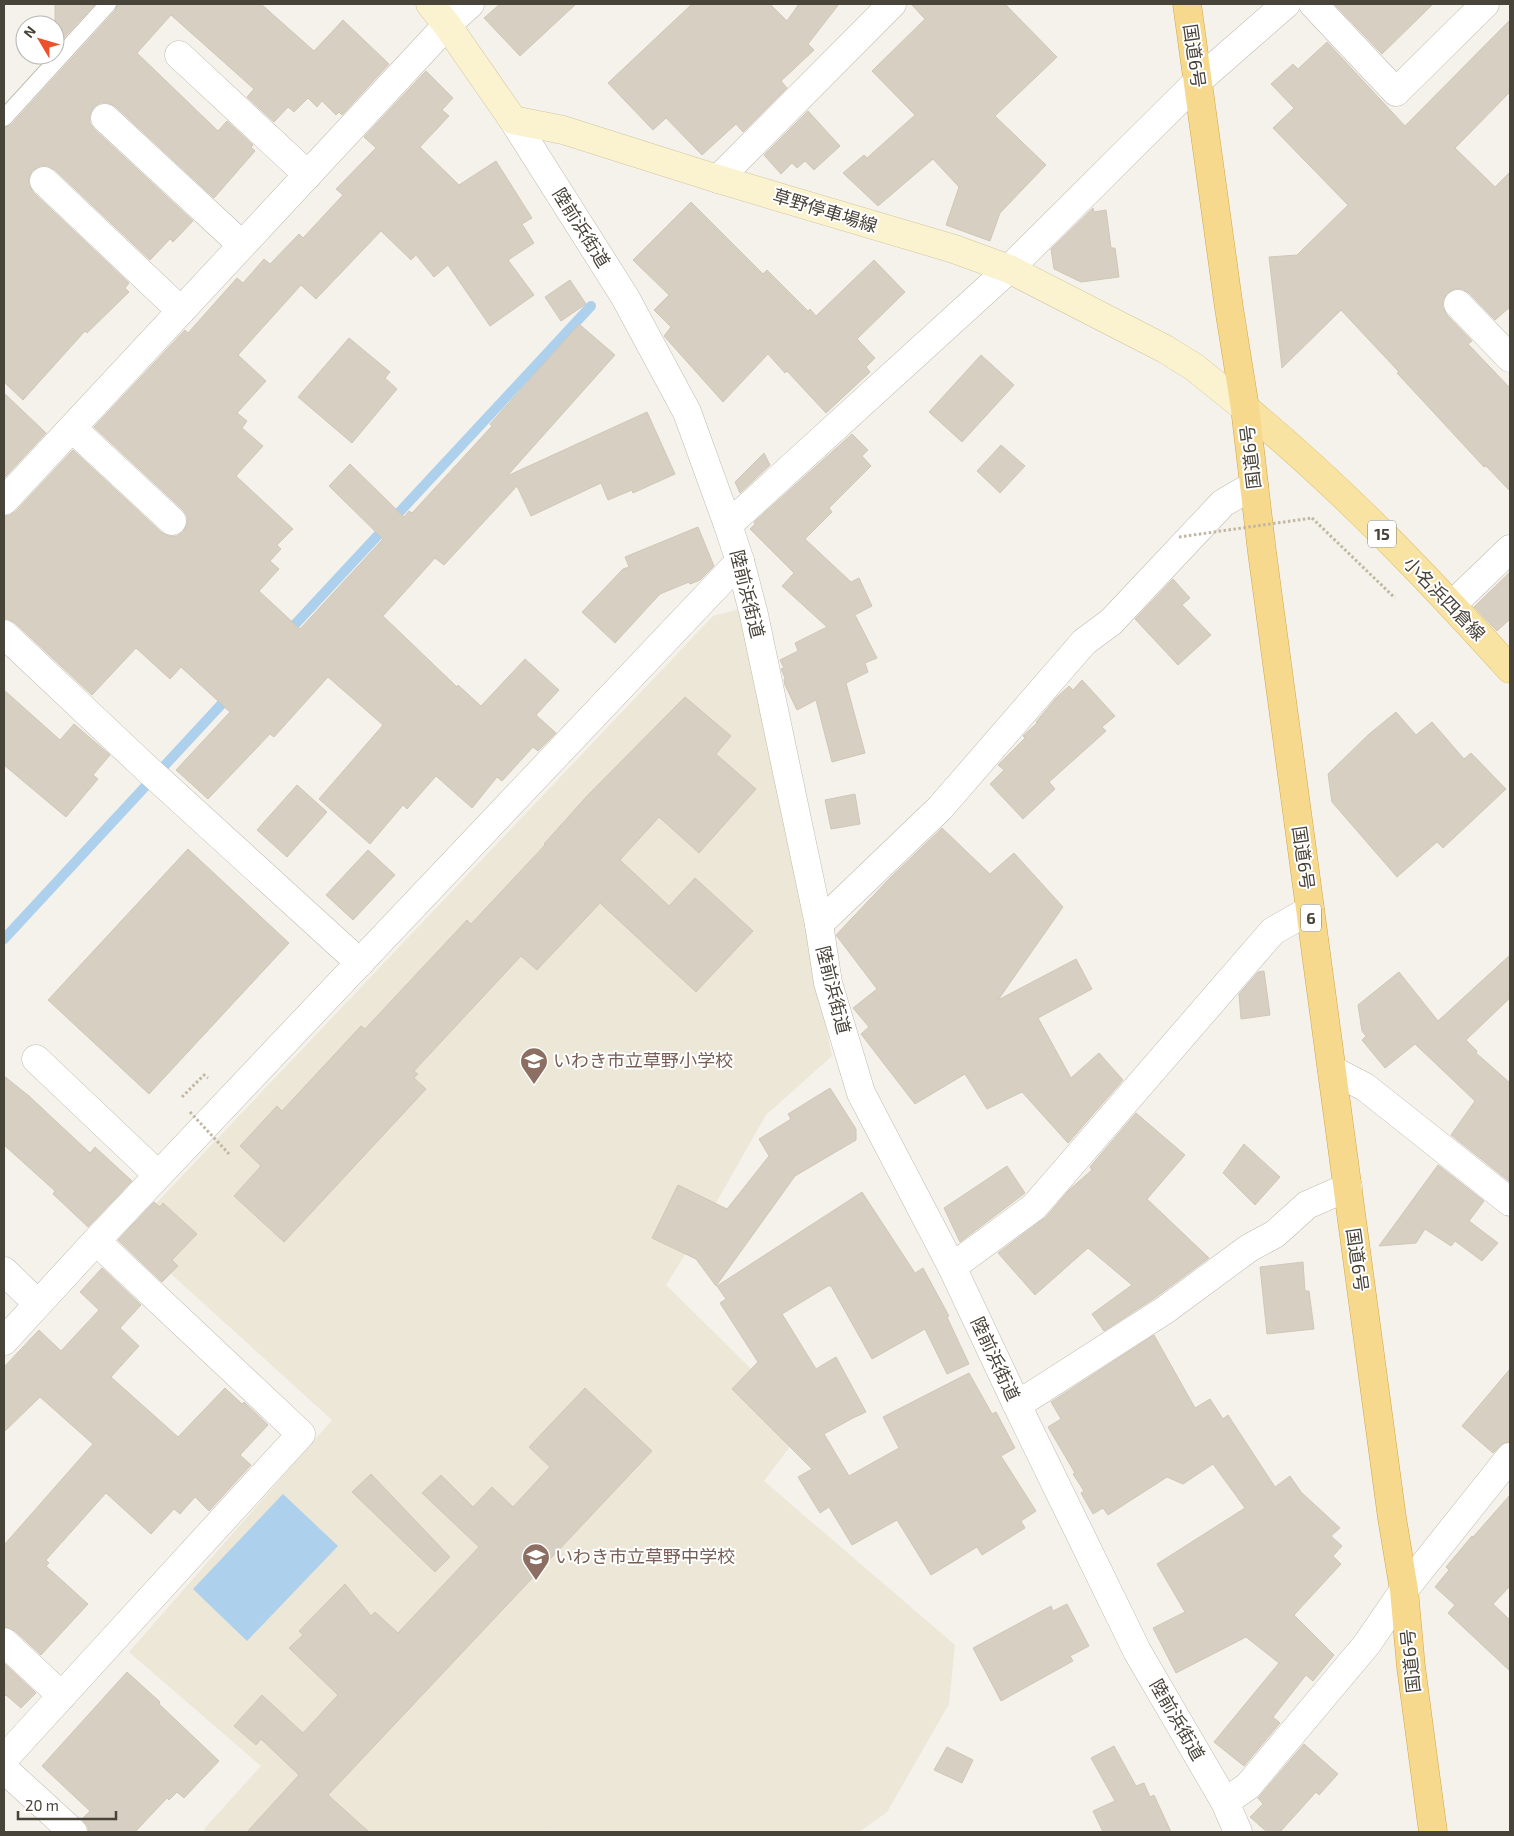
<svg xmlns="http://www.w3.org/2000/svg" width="1514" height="1836" font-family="'Exo 2','Noto Sans JP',sans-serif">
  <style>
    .education { fill: #ede7d7 }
    .water { fill: #add0ec }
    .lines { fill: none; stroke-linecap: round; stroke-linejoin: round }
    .stream { stroke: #add0ec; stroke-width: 10 }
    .building { fill: #d6cfc2; stroke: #d0c7b6 }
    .service-casing { stroke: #c0bbaf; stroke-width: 18 }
    .minor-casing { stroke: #c0bbaf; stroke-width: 29 }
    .tertiary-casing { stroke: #c0bbaf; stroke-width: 29 }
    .secondary-casing { stroke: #d1c69f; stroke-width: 29 }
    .primary-casing { stroke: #dcc172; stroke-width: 29 }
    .trunk-casing { stroke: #d3a547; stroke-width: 29 }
    .path { stroke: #c1b7a1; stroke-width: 3; stroke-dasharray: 2.5 2.5; stroke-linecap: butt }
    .service { stroke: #fff; stroke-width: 16 }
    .minor { stroke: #fff; stroke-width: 28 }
    .tertiary { stroke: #fff; stroke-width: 28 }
    .secondary { stroke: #fbf2d0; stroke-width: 28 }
    .primary { stroke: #f8e3a2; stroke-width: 28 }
    .trunk { stroke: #f6d98d; stroke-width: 28 }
    .path-bridge { stroke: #c1b7a1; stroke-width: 3; stroke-dasharray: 2.5 2.5; stroke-linecap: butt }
    .labels { text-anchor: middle; stroke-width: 4; stroke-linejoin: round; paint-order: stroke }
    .shield { fill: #fff; stroke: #807c75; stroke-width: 1 }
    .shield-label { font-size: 16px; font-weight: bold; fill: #49443a }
    .street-label { font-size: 18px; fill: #49443a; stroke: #fff }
    .education-label { font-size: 18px; fill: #785e54; stroke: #fff; text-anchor: start }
  </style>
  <rect width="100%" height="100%" fill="#f5f2ec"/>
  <polygon class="education" points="740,609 832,1056 766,1115 700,1231 666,1285 807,1424 764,1481 955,1645 949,1704 887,1812 859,1832 547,1832 544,1830 542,1832 207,1832 204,1829 261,1766 129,1652 332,1420 127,1234 713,616"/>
  <polygon class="water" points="283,1494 338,1546 247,1641 193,1589"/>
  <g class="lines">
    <g class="stream">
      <polyline points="287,633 591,306"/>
      <polyline points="4,939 230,695"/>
    </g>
  </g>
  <g class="building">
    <polygon points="55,4 95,4 55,47"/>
    <polygon points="118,4 261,4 314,51 343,20 389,64 342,115 339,112 336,115 322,101 317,107 308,98 294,112 288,107 274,122 247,97 254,89 171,15 137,53 218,131 227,121 253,145 251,147 255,151 214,198 116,107 108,103 100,103 94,107 90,115 90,123 94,129 193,221 173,242 170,239 150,260 55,170 48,166 40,166 32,171 29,178 29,185 33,192 129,283 125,288 129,292 87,333 85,331 23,400 4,382 4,128 11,125 115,11"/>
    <polygon points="500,4 576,4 520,56 484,18"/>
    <polygon points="692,4 770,4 787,21 799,4 839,4 808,44 814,50 781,81 787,88 743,132 736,124 702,155 666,118 653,130 608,83"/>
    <polygon points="911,4 1005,4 1057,57 995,116 1046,165 1000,213 990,241 946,225 959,187 933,159 878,206 843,173 864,155 867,158 915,115 872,71 925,19"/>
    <polygon points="1334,4 1433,4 1382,54"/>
    <polygon points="1510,20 1510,92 1455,148 1495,187 1510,172 1510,307 1495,320 1469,293 1462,289 1455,289 1447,293 1443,300 1443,307 1447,315 1472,341 1468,344 1510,388 1510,491 1486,466 1484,467 1435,414 1397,373 1399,372 1341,310 1282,368 1269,257 1297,255 1348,205 1273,128 1294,108 1271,84 1293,64 1298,69 1327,42 1405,126"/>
    <polygon points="426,71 453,98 442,110 449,116 420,147 459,185 496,161 532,218 522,224 534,243 508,260 534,295 490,326 448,265 434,277 416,255 411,260 381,231 316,299 301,285 238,355 266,381 237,413 247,421 242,428 263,446 236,476 293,529 277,545 281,549 270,561 279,569 259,591 300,629 383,539 329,486 350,464 404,517 409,511 412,513 492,426 490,424 579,324 615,355 507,476 647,412 675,474 633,493 632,490 608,500 601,483 531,516 517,486 444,565 435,558 383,616 457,687 458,685 481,706 525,659 559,690 536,715 556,733 538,751 533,747 502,781 497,777 472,808 436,776 407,809 403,805 370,844 319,799 383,725 328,677 274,737 270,734 208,799 176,770 230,712 181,667 170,679 136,648 92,695 15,623 8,619 4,619 4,516 9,516 15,512 73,450 161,532 169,536 177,536 183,532 187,524 187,516 183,510 94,427 185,330 188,333 237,278 243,283 264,259 270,264 299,234 303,238 343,195 336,189 376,148 364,137"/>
    <polygon points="808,111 840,146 814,170 805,161 797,168 792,163 781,174 764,155"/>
    <polygon points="691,202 763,274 767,270 808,311 810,309 816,316 874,260 905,292 857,339 875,358 866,367 870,372 826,413 787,371 785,373 768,354 723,402 664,336 671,327 654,310 669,295 633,260"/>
    <polygon points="1093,208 1094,212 1106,210 1111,248 1115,248 1119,277 1081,282 1054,269 1051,249"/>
    <polygon points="570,280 586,304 561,321 545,297"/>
    <polygon points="349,338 390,372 385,378 397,389 352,443 298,397"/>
    <polygon points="981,355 1014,385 962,442 929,412"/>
    <polygon points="4,393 46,433 4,478"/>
    <polygon points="852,434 868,450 862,456 871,466 829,508 832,512 805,539 851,582 859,578 872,606 855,615 877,658 865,663 868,672 846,683 865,753 832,762 816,700 797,710 785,685 784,680 785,678 781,669 784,668 780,660 798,651 795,643 827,627 782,586 794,573 750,529 755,524 754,522"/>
    <polygon points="1001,445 1025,466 1000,493 977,471"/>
    <polygon points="764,453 770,465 740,493 735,482"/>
    <polygon points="698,527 714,566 700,580 690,584 689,582 660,594 615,643 582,612 623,569 629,567 625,557"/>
    <polygon points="1510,572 1510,619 1497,631 1474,607"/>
    <polygon points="1173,579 1190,598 1182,605 1211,635 1178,665 1135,619"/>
    <polygon points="1082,680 1115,716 1102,727 1106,731 1049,782 1055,789 1023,819 990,784 1004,770 998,765 1025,738 1023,736 1037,723 1036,722 1056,698 1069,686 1073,690"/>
    <polygon points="4,690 60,740 74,724 110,755 93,775 98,779 66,817 4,765"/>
    <polygon points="685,697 731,736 716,754 756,789 699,853 659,817 620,860 669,906 695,878 753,931 696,992 600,903 537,970 521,956 414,1071 418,1074 414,1078 426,1089 284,1242 234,1196 261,1166 240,1146 277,1106 282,1111 361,1026 365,1029 467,920 471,924 545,845 544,844 587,796"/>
    <polygon points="1396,712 1416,735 1432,722 1464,759 1471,753 1506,789 1443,848 1437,842 1397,877 1332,802 1328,774 1368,735"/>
    <polygon points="297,785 327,812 287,857 257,830"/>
    <polygon points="855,794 860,824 831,829 825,800"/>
    <polygon points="942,828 990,874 1014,853 1063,907 998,1000 1076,959 1092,989 1038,1018 1071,1078 1099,1053 1123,1080 1068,1143 1022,1092 987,1109 965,1074 915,1104 861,1034 869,1027 853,1008 877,989 836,935 890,878"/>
    <polygon points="188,849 289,943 149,1094 48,1000"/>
    <polygon points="368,850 395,875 353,920 326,895"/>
    <polygon points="1510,955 1510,998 1466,1040 1477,1051 1476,1053 1510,1083 1510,1182 1451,1135 1475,1101 1415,1044 1385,1068 1362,1040 1366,1036 1362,1031 1358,1005 1399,972 1438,1021"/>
    <polygon points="1264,971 1270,1015 1241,1019 1239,994 1258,972"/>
    <polygon points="4,1076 29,1096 90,1153 95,1147 132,1181 88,1227 53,1194 55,1191 4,1145"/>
    <polygon points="830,1088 856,1129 856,1140 795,1176 716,1286 696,1259 652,1238 678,1185 727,1209 769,1156 759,1139 791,1119 788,1114"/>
    <polygon points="1136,1113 1185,1155 1147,1199 1209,1258 1156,1297 1104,1331 1092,1314 1132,1285 1088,1248 1035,1295 998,1253 1046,1217 1069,1190 1092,1170 1090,1167"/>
    <polygon points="1244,1144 1280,1177 1255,1205 1223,1173"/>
    <polygon points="1438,1165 1484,1201 1469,1221 1498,1243 1482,1261 1455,1241 1451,1246 1425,1229 1416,1243 1379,1246"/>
    <polygon points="1007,1166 1025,1193 960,1242 944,1208"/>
    <polygon points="862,1192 915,1273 923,1268 949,1316 947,1317 969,1364 947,1374 925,1329 872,1359 831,1286 828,1286 782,1314 816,1369 836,1357 866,1412 853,1418 824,1434 849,1476 899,1448 883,1417 969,1373 992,1414 996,1412 1015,1448 1001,1456 1036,1511 1021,1521 1025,1528 982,1555 977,1547 931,1575 897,1520 852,1545 829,1507 820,1513 798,1477 812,1469 732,1389 758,1362 720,1303 726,1299 717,1286"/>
    <polygon points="154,1202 160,1207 163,1203 197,1234 172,1260 178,1266 162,1282 118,1240"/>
    <polygon points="1303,1262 1305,1291 1309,1291 1314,1329 1267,1334 1260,1267"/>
    <polygon points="102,1268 141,1305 120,1328 139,1346 111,1377 178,1437 225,1388 242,1404 244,1402 268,1425 240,1455 251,1465 209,1511 195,1497 180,1514 174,1509 151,1534 106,1493 46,1560 49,1563 46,1566 88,1604 41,1655 15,1631 4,1627 4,1545 93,1444 40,1397 4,1432 4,1367 39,1330 61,1351 99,1310 80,1292"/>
    <polygon points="1154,1335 1195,1408 1210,1399 1223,1419 1228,1415 1275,1487 1290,1476 1301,1492 1340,1528 1331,1536 1342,1546 1333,1556 1341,1564 1294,1615 1334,1655 1313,1681 1306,1675 1273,1717 1280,1723 1244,1766 1214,1742 1279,1663 1246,1637 1176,1673 1153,1628 1185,1612 1157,1564 1245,1508 1213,1464 1183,1484 1167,1477 1108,1515 1103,1508 1093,1514 1081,1493 1084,1491 1073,1474 1075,1473 1048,1427 1061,1419 1051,1402"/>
    <polygon points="1510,1369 1510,1442 1504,1443 1493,1453 1462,1426"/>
    <polygon points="585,1388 652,1451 328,1795 369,1832 247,1832 299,1775 261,1739 256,1745 234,1726 262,1695 303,1733 338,1695 289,1648 303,1635 299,1631 345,1584 371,1616 375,1612 398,1633 479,1547 422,1493 441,1475 473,1507 492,1487 513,1507 550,1467 529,1447"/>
    <polygon points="371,1474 450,1557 435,1572 352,1492"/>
    <polygon points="1510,1495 1510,1586 1493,1604 1510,1620 1510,1671 1448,1613 1455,1605 1435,1587 1449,1570 1446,1567 1472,1536 1473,1537"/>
    <polygon points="1067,1604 1089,1646 1070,1656 1073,1661 1001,1701 973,1648 1051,1606 1053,1611"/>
    <polygon points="4,1663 36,1693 21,1708 6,1695 4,1697"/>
    <polygon points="127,1672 160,1702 159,1704 219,1761 184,1798 177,1792 169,1800 167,1798 135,1832 88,1832 88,1827 82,1819 90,1811 42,1766"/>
    <polygon points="1304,1744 1338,1774 1319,1795 1316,1792 1280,1832 1267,1832 1250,1817 1263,1804 1258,1798"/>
    <polygon points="1114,1746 1136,1786 1144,1783 1150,1797 1154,1795 1171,1832 1103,1832 1093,1811 1115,1801 1091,1758"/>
    <polygon points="947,1747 973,1760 962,1783 934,1770"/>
  </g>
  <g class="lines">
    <g class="service-casing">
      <polyline id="service" points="4,118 108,4"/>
    </g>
    <g class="minor-casing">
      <g id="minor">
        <polyline points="1313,4 1396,92 1485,4"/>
        <polyline points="179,55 308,175"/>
        <polyline points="105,118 242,245"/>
        <polyline points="718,179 892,4"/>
        <polyline points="44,181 181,311"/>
        <polyline points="1458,304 1510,358"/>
        <polyline points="72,428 172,521"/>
        <polyline points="4,501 447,25 470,4"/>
        <polyline points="728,525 1009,269 1198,81 1286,4"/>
        <polyline points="1452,605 1510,549"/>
        <polyline points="4,634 145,767 360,963"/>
        <polyline points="819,924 940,808 1084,642 1111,622 1223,503 1254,485"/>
        <polyline points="36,1059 158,1175"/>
        <polyline points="1332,1070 1365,1087 1510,1202"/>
        <polyline points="952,1267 1034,1207 1266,939 1273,931 1310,910"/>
        <polyline points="4,1271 38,1304"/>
        <polyline points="4,1341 96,1241 740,561"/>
        <polyline points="1017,1405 1165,1310 1249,1248 1275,1234 1307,1205 1348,1187"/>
        <polyline points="4,1642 62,1696"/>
        <polyline points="4,1759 301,1434 96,1241"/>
        <polyline points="4,1769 73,1832"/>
        <polyline points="1225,1802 1248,1786 1367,1644 1404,1590"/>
      </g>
    </g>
    <g class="tertiary-casing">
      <g id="tertiary">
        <polyline points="513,120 625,297 687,412 728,525 740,561 754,615 819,924 828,983 861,1093 952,1267 1017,1405 1137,1651 1225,1802 1238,1832"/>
        <polyline points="1404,1590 1510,1457"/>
      </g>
    </g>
    <g class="secondary-casing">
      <polyline id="secondary" points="430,4 447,25 513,120 563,130 718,179 954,249 1009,269 1165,349 1194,367 1245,408"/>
    </g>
    <g class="primary-casing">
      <path id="primary" d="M 1245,408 C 1341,487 1427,577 1510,669"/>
    </g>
    <g class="trunk-casing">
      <polyline id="trunk" points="1187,4 1229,308 1245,408 1262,552 1392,1518 1404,1590 1411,1667 1433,1832"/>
    </g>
    <g class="path">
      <polyline points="1312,518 1395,598"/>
      <polyline points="182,1097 204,1075 208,1078"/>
    </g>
    <use href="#service" class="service"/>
    <use href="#minor" class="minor"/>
    <use href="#tertiary" class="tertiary"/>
    <use href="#secondary" class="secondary"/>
    <use href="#primary" class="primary"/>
    <use href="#trunk" class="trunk"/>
    <g class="path-bridge">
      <polyline points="1179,537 1312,518"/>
      <polyline points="190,1112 229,1154"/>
    </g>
  </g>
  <defs>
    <g id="school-pin" transform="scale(1.4375)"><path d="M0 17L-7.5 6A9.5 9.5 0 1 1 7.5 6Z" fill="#8d6e63" stroke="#fff"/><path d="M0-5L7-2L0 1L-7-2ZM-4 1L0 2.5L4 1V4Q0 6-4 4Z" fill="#fff"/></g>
  </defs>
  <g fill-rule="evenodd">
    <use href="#school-pin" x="534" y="1061"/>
    <use href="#school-pin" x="536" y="1557"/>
  </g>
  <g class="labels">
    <g class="shield">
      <rect x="1368" y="520.5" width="28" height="27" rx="4"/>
      <rect x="1301" y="904.5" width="20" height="27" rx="4"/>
    </g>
    <g class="shield-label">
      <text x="1382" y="540">15</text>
      <text x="1311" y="924">6</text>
    </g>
    <g class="street-label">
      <text transform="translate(1194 56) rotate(82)" y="6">国道6号</text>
      <text transform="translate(825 211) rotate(17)" y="6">草野停車場線</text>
      <text transform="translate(581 228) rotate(58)" y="6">陸前浜街道</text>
      <text transform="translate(1251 457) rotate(-97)" y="6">国道6号</text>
      <text transform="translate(747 594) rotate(76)" y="6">陸前浜街道</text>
      <text transform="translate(1444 599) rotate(46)" y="6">小名浜四倉線</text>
      <text transform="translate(1303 858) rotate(82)" y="6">国道6号</text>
      <text transform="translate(833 990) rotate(76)" y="6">陸前浜街道</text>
      <text transform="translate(1357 1260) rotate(82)" y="6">国道6号</text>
      <text transform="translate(995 1359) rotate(65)" y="6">陸前浜街道</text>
      <text transform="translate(1411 1661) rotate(-96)" y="6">国道6号</text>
      <text transform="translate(1177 1720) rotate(60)" y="6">陸前浜街道</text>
    </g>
    <g class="education-label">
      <text x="553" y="1067">いわき市立草野小学校</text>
      <text x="555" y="1563">いわき市立草野中学校</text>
    </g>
  </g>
  <rect width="1514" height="1836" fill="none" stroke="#49443a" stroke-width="10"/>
  <g transform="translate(40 40) rotate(308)"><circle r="24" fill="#ffffff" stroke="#b6b4b0"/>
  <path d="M0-4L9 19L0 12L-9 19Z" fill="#eb512c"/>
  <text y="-8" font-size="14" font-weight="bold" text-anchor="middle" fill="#49443a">N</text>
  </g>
  <path d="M18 1811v8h98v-8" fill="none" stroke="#49443a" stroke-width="2.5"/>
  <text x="25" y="1811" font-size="15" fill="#49443a" stroke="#ffffff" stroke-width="4" paint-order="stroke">20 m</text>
</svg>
